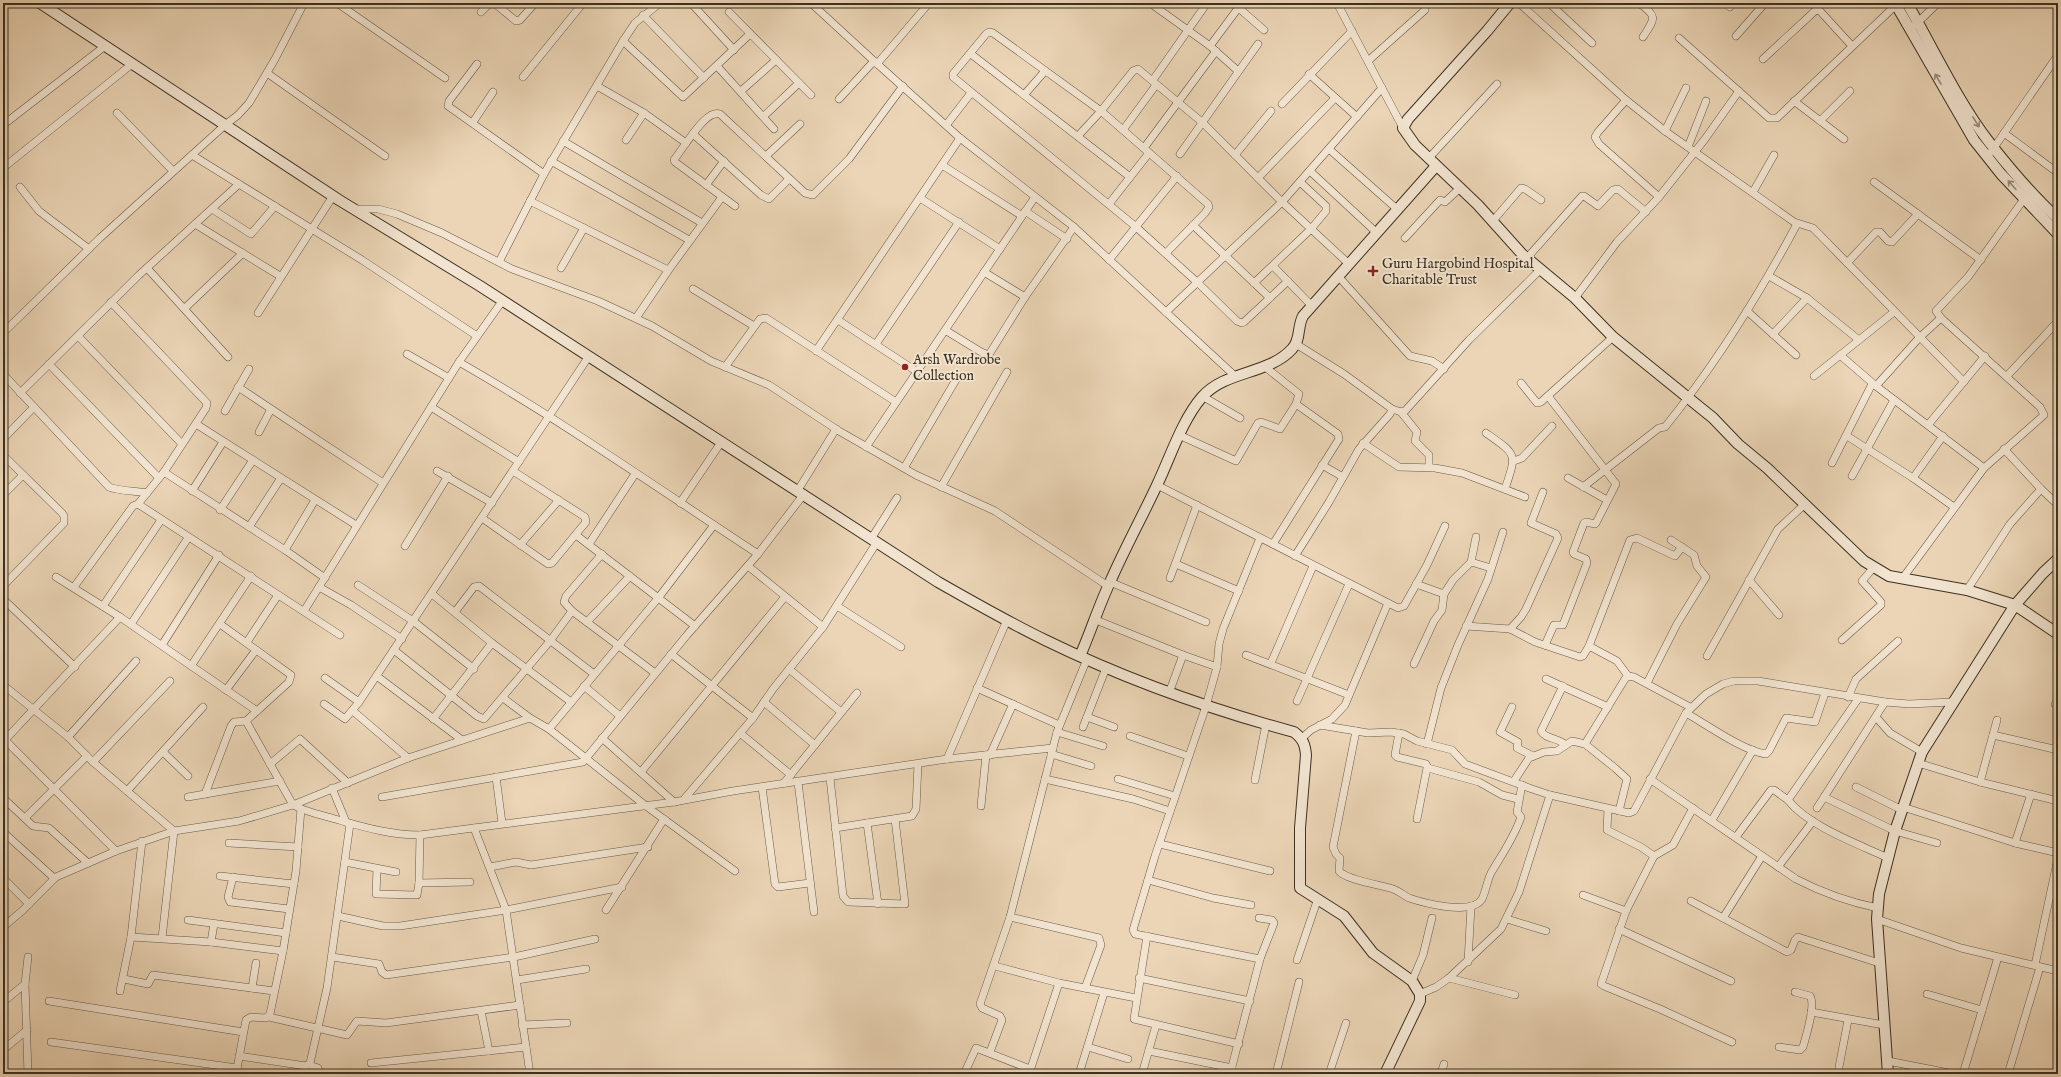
<svg xmlns="http://www.w3.org/2000/svg" width="2061" height="1077" font-family="'IM FELL English',serif">
  <style>
    .lines { fill: none; stroke-linecap: round; stroke-linejoin: round }
    .street-casing { stroke: #685a46; stroke-width: 8 }
    .secondary-casing { stroke: #3c3120; stroke-width: 12 }
    .street { stroke: #f2e4d0; stroke-width: 7 }
    .secondary { stroke: #f2e4d0; stroke-width: 10 }
    .oneway { stroke: #978a78 }
    .poi-dot { fill: #8f2418; stroke: #f2e4d0; stroke-width: 1.5 }
    .labels { text-anchor: middle; stroke-width: 3.5; stroke-linejoin: round; paint-order: stroke }
    .poi-label { font-size: 14px; fill: #3c3120; stroke: #f2e4d0; text-anchor: start }
  </style>
  <rect width="100%" height="100%" fill="#ebd5b6"/>
  <filter id="stains"><feTurbulence type="fractalNoise" baseFrequency=".005" numOctaves="4"/><feColorMatrix values="0 0 0 0 .2 0 0 0 0 .09 0 0 0 0 .02 0 0 0 .5 -.17"/></filter>
  <radialGradient id="worn" r=".72"><stop offset=".6" stop-color="#630" stop-opacity="0"/><stop offset="1" stop-color="#630" stop-opacity=".3"/></radialGradient>
  <g class="lines">
    <g class="street-casing">
      <g id="street">
        <polyline points="337,3 445,78"/>
        <polyline points="494,3 516,21 520,20 535,3"/>
        <polyline points="691,3 734,50"/>
        <polyline points="811,3 874,61 960,138 1074,227 1235,376"/>
        <polyline points="1150,3 1210,46 1238,71"/>
        <polyline points="1233,3 1264,30"/>
        <polyline points="1337,3 1403,128"/>
        <polyline points="1519,3 1626,100 1665,131 1794,222 1813,228 1964,382"/>
        <polyline points="1549,3 1592,43"/>
        <path d="M 1639,3 C 1658,17 1655,18 1643,37"/>
        <polyline points="1724,3 1730,7"/>
        <polyline points="3,7 8,3"/>
        <polyline points="481,12 490,3"/>
        <polyline points="729,12 811,95"/>
        <polyline points="643,15 704,78"/>
        <polyline points="1915,25 1938,3"/>
        <polyline points="1736,36 1765,3"/>
        <polyline points="1679,38 1769,118 1777,118 1896,5"/>
        <polyline points="623,41 683,97 750,34"/>
        <polyline points="1210,46 1242,3"/>
        <polyline points="971,54 1130,177"/>
        <polyline points="1763,59 1816,10 1820,11 1852,46"/>
        <polyline points="1368,61 1425,10"/>
        <polyline points="477,64 449,101 448,106 544,174"/>
        <polyline points="877,64 929,3"/>
        <polyline points="717,66 774,129"/>
        <polyline points="267,73 385,156"/>
        <polyline points="1309,74 1357,117"/>
        <polyline points="523,77 583,3"/>
        <polyline points="1153,80 1207,3"/>
        <polyline points="597,86 644,113 686,143 674,160 675,162 735,206"/>
        <polyline points="741,91 776,60"/>
        <polyline points="1024,95 1045,71"/>
        <polyline points="839,99 874,61"/>
        <polyline points="1626,100 1598,132 1595,137 1599,144 1659,197"/>
        <polyline points="1794,101 1844,139"/>
        <polyline points="1282,104 1352,31"/>
        <polyline points="117,113 173,171"/>
        <polyline points="764,116 799,83"/>
        <polyline points="1820,121 1850,91"/>
        <polyline points="473,122 493,92"/>
        <polyline points="947,124 971,93"/>
        <polyline points="3,125 105,46"/>
        <polyline points="1123,130 1156,85"/>
        <polyline points="1665,131 1686,88"/>
        <polyline points="2004,133 2058,173"/>
        <polyline points="693,134 761,195 769,199 789,179"/>
        <polyline points="1078,136 1101,111 1133,71 1138,69 1203,123 1282,202 1349,264"/>
        <polyline points="626,140 644,113"/>
        <polyline points="563,141 702,223"/>
        <path d="M 686,143 C 693,134 708,110 720,114 L 805,193 L 813,195 L 849,159 L 903,86"/>
        <polyline points="1688,147 1706,101"/>
        <polyline points="1144,148 1216,51"/>
        <polyline points="1329,149 1398,210"/>
        <polyline points="1991,152 2058,55"/>
        <polyline points="1180,154 1258,44"/>
        <polyline points="192,155 362,260 477,336"/>
        <polyline points="1235,155 1271,111"/>
        <polyline points="766,156 800,124"/>
        <polyline points="1428,159 1497,84"/>
        <polyline points="551,161 689,240"/>
        <polyline points="942,165 1022,216"/>
        <polyline points="3,168 132,64"/>
        <polyline points="1310,171 1377,233"/>
        <polyline points="1258,178 1335,98"/>
        <polyline points="1874,182 1981,260"/>
        <polyline points="706,185 724,161"/>
        <polyline points="20,187 39,211 89,249"/>
        <polyline points="1753,192 1774,155"/>
        <polyline points="920,198 1000,249"/>
        <polyline points="530,201 668,270"/>
        <polyline points="1109,204 1149,153"/>
        <polyline points="212,209 251,234 275,206"/>
        <polyline points="355,209 378,209 397,214 442,233 512,269 598,301 652,326 711,361 769,385 839,431 916,475 995,511 1108,586"/>
        <polyline points="1025,211 1067,239"/>
        <polyline points="1492,222 1521,188 1525,189 1541,200"/>
        <polyline points="195,224 280,276"/>
        <polyline points="1193,225 1270,298"/>
        <polyline points="1405,238 1440,200 1445,202 1460,188"/>
        <polyline points="1166,253 1205,213 1209,207 1208,204 1101,111 993,33 989,32 986,34 953,74 953,77 1135,226 1198,283 1237,321 1242,323 1244,322 1288,281"/>
        <polyline points="1527,258 1582,196 1584,196 1598,206 1613,190 1618,189 1646,212"/>
        <polyline points="1109,260 1177,176"/>
        <polyline points="499,262 544,174 623,41 635,23 660,3"/>
        <polyline points="1847,263 1876,232 1880,232 1888,241 1892,242 1918,214"/>
        <polyline points="1273,266 1312,306"/>
        <polyline points="147,268 228,357"/>
        <polyline points="561,268 584,228"/>
        <polyline points="984,272 1025,297"/>
        <polyline points="1338,276 1410,356 1432,361 1444,369"/>
        <polyline points="1769,276 1807,298 1859,340"/>
        <polyline points="1254,283 1311,229 1326,211 1326,206 1300,182"/>
        <polyline points="693,289 754,326"/>
        <polyline points="1575,298 1617,242 1659,197 1705,139 1739,91"/>
        <polyline points="111,302 207,403 206,408 164,472 138,504"/>
        <polyline points="185,308 243,253"/>
        <polyline points="1747,311 1796,355"/>
        <polyline points="1166,312 1282,202 1382,88"/>
        <polyline points="258,313 333,196"/>
        <polyline points="636,318 670,268 722,197"/>
        <polyline points="838,320 916,371"/>
        <polyline points="945,330 981,352 988,355 990,353 1025,297 1074,227"/>
        <polyline points="3,333 100,238 225,125 238,115 249,103 275,59 304,3"/>
        <polyline points="1773,334 1807,298"/>
        <polyline points="78,336 181,443"/>
        <polyline points="876,344 959,222"/>
        <polyline points="816,351 960,138"/>
        <polyline points="407,354 449,378"/>
        <polyline points="1840,355 1876,386 1984,468"/>
        <path d="M 459,362 C 562,421 659,489 758,554"/>
        <polyline points="49,364 159,478"/>
        <polyline points="725,367 760,319 766,318 896,402"/>
        <path d="M 3,374 L 109,487 C 117,491 137,491 147,493"/>
        <polyline points="1814,376 1894,312"/>
        <polyline points="2007,376 2058,321"/>
        <polyline points="1521,383 1537,403 1541,402 1613,337"/>
        <polyline points="1876,386 1919,338 1941,318"/>
        <polyline points="238,387 383,483"/>
        <polyline points="20,393 139,275 239,184"/>
        <polyline points="1202,396 1240,418"/>
        <polyline points="431,407 519,462"/>
        <polyline points="1392,409 1401,412 1405,411 1469,340 1541,269"/>
        <polyline points="225,411 249,369"/>
        <polyline points="1401,412 1417,432 1415,441 1429,455 1429,467"/>
        <polyline points="196,424 356,525"/>
        <polyline points="1928,425 1985,356"/>
        <polyline points="259,432 271,409"/>
        <path d="M 1486,433 C 1517,455 1517,453 1505,489"/>
        <polyline points="1179,435 1236,461 1258,423 1261,422 1280,429 1296,404 1299,394 1264,366"/>
        <polyline points="1847,436 1913,478 1954,507"/>
        <polyline points="3,439 34,407"/>
        <polyline points="1363,443 1399,467 1435,468 1462,473 1525,497"/>
        <polyline points="866,447 1035,197"/>
        <polyline points="2004,449 2041,489 2058,505"/>
        <polyline points="3,455 62,513 64,516 64,523 3,586"/>
        <polyline points="1514,461 1522,458 1552,426"/>
        <polyline points="1832,463 1872,384"/>
        <polyline points="1322,465 1343,477"/>
        <polyline points="904,468 957,378"/>
        <polyline points="437,471 492,503"/>
        <polyline points="164,472 285,550 325,578"/>
        <polyline points="1852,476 1894,400"/>
        <polyline points="1568,478 1607,500"/>
        <polyline points="1913,478 1943,436"/>
        <polyline points="1157,485 1398,608 1404,606 1427,565 1445,526"/>
        <polyline points="941,487 1007,372"/>
        <path d="M 1583,487 L 1659,428 L 1665,427 C 1716,364 1759,295 1797,224"/>
        <polyline points="798,490 836,429"/>
        <polyline points="192,491 223,442"/>
        <polyline points="3,495 23,475"/>
        <polyline points="680,503 722,441"/>
        <polyline points="220,510 253,460"/>
        <polyline points="482,518 548,564 552,563 586,522 585,517 513,471"/>
        <polyline points="714,525 659,597 549,729 646,806 735,871"/>
        <polyline points="249,527 281,478"/>
        <polyline points="576,535 695,626"/>
        <polyline points="1260,538 1223,629 1219,644 1217,667 1206,706 1155,856 1133,930 1135,934 1260,959"/>
        <polyline points="871,539 897,498"/>
        <polyline points="589,544 635,474"/>
        <polyline points="1273,544 1339,439 1338,434 1296,404"/>
        <polyline points="520,545 559,500"/>
        <polyline points="405,546 448,476"/>
        <polyline points="285,550 315,500"/>
        <polyline points="602,554 566,596 564,602 572,611 655,673"/>
        <polyline points="1295,556 1329,502 1359,449 1390,414 1392,409 1344,374 1296,344"/>
        <polyline points="1471,562 1491,568"/>
        <polyline points="1176,564 1239,591"/>
        <polyline points="748,566 823,627"/>
        <polyline points="56,577 120,617 257,711"/>
        <polyline points="1170,578 1197,505"/>
        <polyline points="1902,579 1984,468 2044,415 2040,407 1941,318 1936,311 1968,277 2024,199"/>
        <polyline points="1749,580 1779,615"/>
        <polyline points="1110,582 1206,622"/>
        <polyline points="1416,584 1444,594 1453,580 1471,562 1476,537"/>
        <polyline points="358,585 413,621 474,669"/>
        <polyline points="74,587 133,506 138,504 340,635"/>
        <polyline points="319,587 351,605 402,639"/>
        <polyline points="1967,590 2010,524 2041,489"/>
        <polyline points="432,594 492,643 571,702"/>
        <polyline points="3,599 75,667"/>
        <polyline points="103,606 161,520"/>
        <polyline points="837,606 901,647"/>
        <polyline points="304,611 459,362 503,300"/>
        <polyline points="455,612 474,587 479,586 594,674"/>
        <polyline points="1096,620 1183,655 1217,667"/>
        <polyline points="587,622 630,576"/>
        <polyline points="131,624 188,538"/>
        <path d="M 220,624 L 291,675 L 289,682 L 246,721 L 293,805 C 306,812 321,815 335,819 C 364,827 390,835 420,835 L 674,802 L 733,791 L 947,759 L 1053,748"/>
        <polyline points="1466,626 1510,629 1535,642 1580,657 1583,656 1589,646"/>
        <polyline points="1510,629 1521,617 1526,609 1558,538 1556,534 1531,523 1543,492"/>
        <polyline points="1842,640 1881,605 1881,602 1862,581 1874,567"/>
        <polyline points="247,642 278,595"/>
        <polyline points="162,645 219,555"/>
        <polyline points="1545,645 1554,625 1563,625 1587,563 1586,559 1574,554 1573,552 1584,523 1586,522 1595,524 1596,523 1616,484 1548,396"/>
        <polyline points="394,650 477,716 484,719 550,641 572,611"/>
        <polyline points="671,654 753,718"/>
        <polyline points="1246,655 1349,695"/>
        <polyline points="1707,656 1778,529 1805,504"/>
        <polyline points="1271,663 1313,566"/>
        <polyline points="1414,664 1434,621 1442,610 1444,594"/>
        <polyline points="191,666 251,576"/>
        <polyline points="789,669 841,712"/>
        <polyline points="1628,676 1617,661 1589,646 1630,540 1637,538 1675,556 1682,547"/>
        <polyline points="378,677 462,740"/>
        <polyline points="325,678 359,702"/>
        <polyline points="1546,679 1608,707"/>
        <polyline points="1647,683 1677,624 1706,577 1697,566 1694,555 1671,540"/>
        <polyline points="3,685 68,737 93,762 174,831"/>
        <polyline points="584,686 620,716"/>
        <path d="M 1563,686 L 1541,731 C 1545,739 1559,738 1566,745"/>
        <polyline points="977,688 1059,725"/>
        <polyline points="226,690 256,650"/>
        <polyline points="1169,693 1183,655"/>
        <polyline points="1848,697 1856,679 1898,641"/>
        <polyline points="503,698 530,718"/>
        <path d="M 1858,699 L 1788,800 C 1808,826 1858,844 1888,858"/>
        <polyline points="1297,701 1349,584"/>
        <polyline points="764,702 815,745"/>
        <polyline points="324,704 345,719 359,702 589,356"/>
        <polyline points="2055,704 2058,705"/>
        <polyline points="1512,707 1500,732 1518,742 1517,748 1533,756"/>
        <polyline points="353,711 408,758"/>
        <path d="M 1686,713 C 1706,724 1743,751 1766,754 L 1769,751 L 1786,718 L 1815,722 L 1825,693"/>
        <polyline points="1087,717 1114,727"/>
        <polyline points="1876,717 1890,733 1922,752"/>
        <polyline points="433,719 492,643"/>
        <polyline points="1320,725 1368,733 1391,732 1404,734 1417,741 1452,750 1465,764 1532,789 1550,795 1629,813 1634,811 1686,713 1706,694 1723,684 1734,681 1758,681 1885,702 1909,704 1952,702"/>
        <polyline points="1083,727 1106,668"/>
        <path d="M 1356,731 L 1333,847 L 1336,854 L 1340,858 L 1339,871 C 1346,880 1381,885 1393,889 C 1399,891 1403,895 1409,898 C 1424,903 1472,916 1482,899 C 1486,891 1487,881 1491,873 C 1502,854 1514,838 1521,817 L 1517,812 L 1522,785"/>
        <polyline points="1057,732 1103,746"/>
        <polyline points="740,733 791,775"/>
        <polyline points="1399,733 1395,755 1397,757 1426,764 1428,768 1479,782 1502,795 1518,799"/>
        <polyline points="1993,735 2058,750"/>
        <polyline points="1130,736 1188,756"/>
        <polyline points="68,737 136,661"/>
        <polyline points="602,738 674,802"/>
        <polyline points="1302,738 1311,730 1332,719 1345,705 1388,603"/>
        <polyline points="5,740 116,851"/>
        <polyline points="3,742 120,617"/>
        <polyline points="1427,744 1441,688 1458,645 1488,579 1503,532"/>
        <polyline points="163,752 188,776"/>
        <polyline points="1051,754 1091,766"/>
        <polyline points="990,755 1013,704"/>
        <polyline points="947,759 1007,620"/>
        <polyline points="93,762 170,681"/>
        <polyline points="1918,763 1980,782 2058,801"/>
        <polyline points="270,764 300,739 348,783"/>
        <polyline points="641,772 784,598"/>
        <polyline points="496,777 502,823"/>
        <polyline points="830,778 843,896 848,902 905,904 895,819"/>
        <polyline points="1045,779 1133,799 1170,811"/>
        <polyline points="1118,779 1175,796"/>
        <path d="M 1650,779 L 1796,879 C 1823,893 1848,902 1878,908"/>
        <polyline points="1255,780 1266,724"/>
        <polyline points="1514,781 1529,758 1544,752 1557,751 1572,741 1585,744"/>
        <polyline points="798,782 814,912"/>
        <polyline points="1980,782 1997,720"/>
        <polyline points="784,783 857,693"/>
        <polyline points="762,787 775,884 778,887 810,883"/>
        <polyline points="1856,787 1902,810"/>
        <polyline points="332,788 346,822"/>
        <polyline points="127,791 203,707"/>
        <polyline points="205,794 231,726 234,722 246,721"/>
        <polyline points="188,797 280,781"/>
        <polyline points="382,797 583,762 687,635 758,554 804,494"/>
        <polyline points="1824,797 1895,831 1937,843"/>
        <polyline points="3,798 33,826 49,828 88,863"/>
        <polyline points="685,798 753,718 773,689 823,627 877,542"/>
        <polyline points="981,806 986,755"/>
        <polyline points="1903,807 2015,843 2058,853"/>
        <polyline points="1817,808 1885,702"/>
        <polyline points="1608,809 1607,830 1641,847 1654,856 1626,911 1601,984 1604,986 1660,1009 1732,1042"/>
        <polyline points="1619,811 1627,779 1615,768 1585,744 1625,679 1628,676 1634,677 1690,707"/>
        <polyline points="25,818 87,756"/>
        <polyline points="1417,819 1427,768"/>
        <polyline points="1712,820 1753,750"/>
        <polyline points="867,823 878,904"/>
        <polyline points="474,828 506,910 530,1074"/>
        <polyline points="835,828 912,816 916,809 918,764"/>
        <polyline points="3,832 54,878"/>
        <polyline points="1736,837 1771,790 1774,790 1788,800"/>
        <polyline points="229,843 298,847"/>
        <polyline points="2015,843 2031,794"/>
        <polyline points="1160,844 1270,871"/>
        <polyline points="1654,856 1673,845 1693,808"/>
        <polyline points="345,862 396,872"/>
        <polyline points="490,867 516,862 531,865 648,847"/>
        <polyline points="1778,867 1813,821"/>
        <polyline points="377,869 376,894 417,895 419,883 420,835"/>
        <polyline points="220,876 294,884"/>
        <polyline points="233,877 228,897 230,902 289,909"/>
        <polyline points="3,878 29,904"/>
        <polyline points="1148,880 1213,898 1251,905"/>
        <polyline points="419,883 470,882"/>
        <polyline points="1583,895 1626,911"/>
        <polyline points="1691,901 1787,952 1791,950 1795,940 1798,937 1879,963"/>
        <polyline points="606,910 664,819"/>
        <polyline points="338,916 383,926 400,926 506,910 622,887"/>
        <polyline points="1010,917 1099,938 1101,945 1085,988"/>
        <polyline points="1723,918 1762,856"/>
        <polyline points="1507,919 1546,931"/>
        <polyline points="1877,919 1961,948 2058,971"/>
        <polyline points="188,920 286,933"/>
        <polyline points="3,927 22,911 56,877 116,851 174,831 239,821 293,805 408,758 530,718 549,729"/>
        <polyline points="1619,929 1731,981"/>
        <polyline points="1147,936 1134,1019 1239,1044"/>
        <polyline points="131,937 211,942 283,951"/>
        <polyline points="162,938 174,831"/>
        <polyline points="211,942 214,924"/>
        <polyline points="28,957 25,984 28,1074"/>
        <polyline points="332,957 379,964 382,972 386,975 514,957 595,939"/>
        <polyline points="1297,960 1317,901"/>
        <polyline points="1468,962 1471,906"/>
        <polyline points="2035,965 2058,858"/>
        <polyline points="995,966 1059,983 1136,998"/>
        <polyline points="1139,978 1250,1001"/>
        <polyline points="1449,978 1515,995"/>
        <polyline points="124,979 148,984 153,975 274,991"/>
        <polyline points="517,980 586,969"/>
        <polyline points="1412,981 1423,955 1432,918"/>
        <polyline points="252,988 256,963"/>
        <polyline points="120,991 131,937 142,841"/>
        <polyline points="1420,994 1436,987 1449,978 1501,929 1519,892 1550,795"/>
        <polyline points="1927,994 1982,1010"/>
        <polyline points="49,1001 243,1032"/>
        <polyline points="3,1002 25,984"/>
        <polyline points="481,1011 489,1051"/>
        <polyline points="1811,1012 1884,1025"/>
        <polyline points="269,1017 347,1035 357,1021 386,1023 520,1005"/>
        <polyline points="522,1025 567,1023"/>
        <polyline points="51,1042 237,1068"/>
        <polyline points="1088,1047 1128,1059"/>
        <path d="M 1779,1047 L 1800,1050 L 1803,1047 C 1806,1036 1816,1005 1810,996 L 1795,992"/>
        <polyline points="3,1050 27,1030"/>
        <polyline points="1149,1051 1232,1068"/>
        <polyline points="990,1052 1002,1020 1000,1016 982,1008 980,1004 1010,917 1057,732 1087,659"/>
        <polyline points="239,1056 306,1066 310,1063 327,988 350,824"/>
        <polyline points="1888,1061 1954,1074"/>
        <polyline points="371,1063 526,1047"/>
        <polyline points="309,1065 318,1068 320,1074"/>
        <polyline points="1839,1067 1848,1020"/>
        <polyline points="236,1074 246,1020 251,1017 266,1018 270,1014 283,951 296,871 301,809"/>
        <polyline points="964,1074 976,1048 1030,1069"/>
        <polyline points="1029,1074 1059,983"/>
        <polyline points="1079,1074 1104,993"/>
        <polyline points="1142,1074 1156,1025"/>
        <polyline points="1230,1074 1260,959 1274,923 1272,920 1259,918"/>
        <polyline points="1276,1074 1299,982"/>
        <polyline points="1329,1074 1346,1023"/>
        <polyline points="1441,1074 1444,1064"/>
        <polyline points="1963,1074 1998,957"/>
        <polyline points="2008,1074 2040,967"/>
      </g>
    </g>
    <g class="secondary-casing">
      <g id="secondary">
        <path d="M 40,3 L 339,200 L 480,286 L 938,582 C 973,602 1008,622 1045,640 C 1125,679 1209,709 1294,732 C 1303,739 1305,744 1306,755 L 1300,828 L 1300,888 L 1344,916 L 1373,953 L 1412,981 L 1420,994 L 1420,1001 L 1385,1074"/>
        <polyline points="1510,3 1487,31 1408,119 1403,128 1415,145 1478,205 1522,254 1575,298 1613,337 1713,418 1738,444 1767,468 1864,561 1889,576 1967,590 2015,605 2058,634"/>
        <polyline points="1895,3 1974,140 2001,174 2058,234"/>
        <path d="M 1907,3 C 1933,48 1958,102 1989,142 C 2010,169 2033,196 2058,219"/>
        <path d="M 1080,656 C 1091,631 1099,605 1111,580 C 1125,548 1142,517 1157,485 C 1170,458 1182,420 1202,397 C 1226,370 1268,375 1292,349 C 1301,340 1297,327 1303,316 L 1436,166"/>
        <polyline points="1888,1074 1877,919 1879,894 1895,831 1922,752 2015,605 2043,573 2058,559"/>
      </g>
    </g>
    <use href="#street" class="street"/>
    <use href="#secondary" class="secondary"/>
  </g>
  <defs><path id="oneway-shaft" d="M-6 0H5M1.5-3L5.5 0L1.5 3" fill="none" stroke-width="1.6" stroke-linecap="round" stroke-linejoin="round"/></defs>
  <g class="oneway">
    <use href="#oneway-shaft" transform="translate(1938 79) rotate(-120)"/>
    <use href="#oneway-shaft" transform="translate(1976 122) rotate(58)"/>
    <use href="#oneway-shaft" transform="translate(2012 185) rotate(-132)"/>
  </g>
  <g class="poi-dot">
    <path d="M1371 265h4v4h4v4h-4v4h-4v-4h-4v-4h4z"/>
    <circle cx="905" cy="367" r="4"/>
  </g>
  <g class="labels">
    <g class="poi-label">
      <text x="1382" y="268">Guru Hargobind Hospital<tspan x="1382" dy="16">Charitable Trust</tspan></text>
      <text x="913" y="364">Arsh Wardrobe<tspan x="913" dy="16">Collection</tspan></text>
    </g>
  </g>
  <rect width="2061" height="1077" fill="none" stroke="#ebd5b6" stroke-width="16"/>
  <rect x="4" y="4" width="2053" height="1069" fill="none" stroke="#3c3120" stroke-width="2"/>
  <rect x="8" y="8" width="2045" height="1061" fill="none" stroke="#3c3120"/>
  <rect width="100%" height="100%" filter="url(#stains)"/>
  <rect width="100%" height="100%" fill="url(#worn)"/>
</svg>
